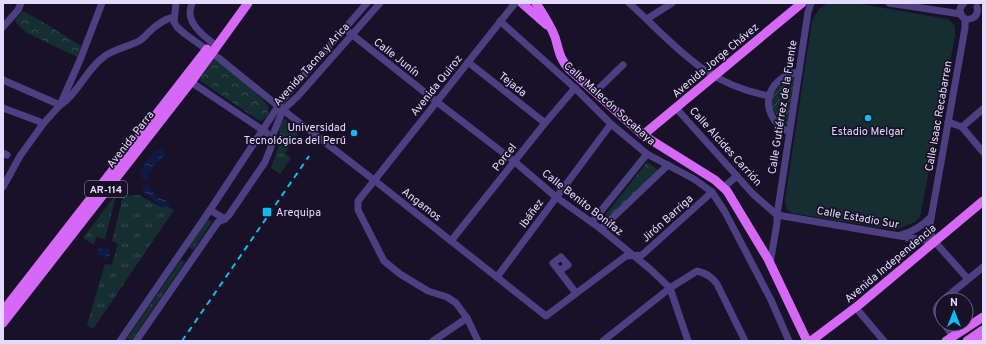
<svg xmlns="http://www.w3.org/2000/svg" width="986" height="344" font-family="Overpass,sans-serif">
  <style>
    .grass { fill: url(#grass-tufts) }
    .forest { fill: url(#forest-crowns) }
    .garden { fill: url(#garden-furrows) }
    .pitch { fill: #152e31 }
    .water { fill: url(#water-ripples) }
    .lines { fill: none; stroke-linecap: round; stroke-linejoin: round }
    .minor { stroke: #4c4083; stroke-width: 7 }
    .major { stroke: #d568f6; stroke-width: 9 }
    .rail { stroke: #12baf0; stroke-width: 2; stroke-dasharray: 6 5; stroke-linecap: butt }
    .poi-dot { fill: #12baf0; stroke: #181127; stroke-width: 1.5 }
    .labels { text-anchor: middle; stroke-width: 3.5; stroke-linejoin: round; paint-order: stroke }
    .shield { fill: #181127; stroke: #a69ebd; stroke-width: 1 }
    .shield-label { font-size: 10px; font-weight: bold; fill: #e3dafd }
    .street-label { font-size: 11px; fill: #e3dafd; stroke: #181127 }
    .poi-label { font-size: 11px; fill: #e3dafd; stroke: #181127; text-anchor: end }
  </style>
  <defs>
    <pattern id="grass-tufts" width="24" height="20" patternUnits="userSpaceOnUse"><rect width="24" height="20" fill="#152e31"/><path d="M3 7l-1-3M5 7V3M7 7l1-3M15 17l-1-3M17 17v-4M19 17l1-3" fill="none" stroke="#374c50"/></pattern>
    <pattern id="forest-crowns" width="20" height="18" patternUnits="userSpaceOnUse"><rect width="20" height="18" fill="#152e31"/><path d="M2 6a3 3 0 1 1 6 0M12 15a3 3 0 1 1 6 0" fill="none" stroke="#374c50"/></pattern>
    <pattern id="garden-furrows" width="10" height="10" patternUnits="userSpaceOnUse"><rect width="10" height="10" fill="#152e31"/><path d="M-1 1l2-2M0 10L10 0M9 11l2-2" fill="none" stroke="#374c50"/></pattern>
    <pattern id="water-ripples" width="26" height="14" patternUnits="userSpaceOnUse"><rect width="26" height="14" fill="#0e1a44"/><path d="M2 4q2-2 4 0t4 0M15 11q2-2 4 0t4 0" fill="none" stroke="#313b60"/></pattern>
  </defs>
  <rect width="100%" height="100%" fill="#181127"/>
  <g class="grass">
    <polygon points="285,119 300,131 285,153 291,158 280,174 271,168 278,148 280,124"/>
    <polygon points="139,195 161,207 168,207 174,210 93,329 87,325 105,264 112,265 118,244 112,241 123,196"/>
    <polygon points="116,196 105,239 96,237 94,245 83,238 113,198"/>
    <polygon points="208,219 212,222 193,250 189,247"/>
    <polygon points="181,260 185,262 131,341 127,338"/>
  </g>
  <g class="forest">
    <polygon points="23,11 43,22 81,46 77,57 27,33 16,23 15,20"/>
    <path d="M 214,58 L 248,85 L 268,105 C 269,113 268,117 261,121 L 255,118 L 199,80 Z"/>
    <polygon points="647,162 660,171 605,221 602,219"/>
  </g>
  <path class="garden" d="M 795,76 L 789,124 L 787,125 C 783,121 778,117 775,113 C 763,96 782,82 795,76 Z"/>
  <polygon class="pitch" points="828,3 855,3 948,19 955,26 955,36 920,217 915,222 895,230 791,213 786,208 785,200 812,21 819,9"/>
  <g class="water">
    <path d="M 164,149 L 164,157 C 157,161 154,165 151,173 L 149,174 L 148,178 L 142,179 L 141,172 L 139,171 L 155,150 Z"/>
    <path d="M 149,184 C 153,195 159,199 169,201 L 170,207 L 162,207 L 143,192 L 143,185 Z"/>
    <circle cx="104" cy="252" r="6"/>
  </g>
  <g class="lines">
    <g class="minor">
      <polyline points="176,3 174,22 177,27 185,34 220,59 283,110 374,180 546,316 626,256 642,255 712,192"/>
      <path d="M 192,3 C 191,6 190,10 190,13 C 190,26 207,39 217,46"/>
      <path d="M 629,3 C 676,45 702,83 769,96"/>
      <polyline points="889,3 961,14"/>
      <path d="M 964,3 C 958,8 959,15 965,19 C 973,20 979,16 977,7"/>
      <polyline points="647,19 672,3"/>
      <polyline points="965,19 965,28 930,224 932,236 935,242 968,279"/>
      <polyline points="500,21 575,88 611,124 647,154 694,179 712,192 725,212 771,300 789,341"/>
      <polyline points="3,27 18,10 21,3"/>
      <polyline points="345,29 437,102 515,162 556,197 601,229 650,269 670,288 688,341"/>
      <polyline points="468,62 545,123"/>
      <polyline points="3,80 60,105"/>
      <polyline points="188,80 267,133"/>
      <polyline points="595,92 623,65"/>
      <path d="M 62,104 C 79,92 87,68 105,56 C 116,48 128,47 139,41 C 143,39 146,35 148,33 C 156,25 164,19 174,17"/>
      <polyline points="3,108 38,121 43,124"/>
      <polyline points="676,108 753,194 777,215 935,242"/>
      <polyline points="948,122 962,127 983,152"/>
      <polyline points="962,127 983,109"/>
      <path d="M 789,132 C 757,116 764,77 799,72"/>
      <polyline points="3,153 7,155"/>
      <polyline points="3,187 20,156 43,124 60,105 80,60 102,3"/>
      <polyline points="724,187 737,176"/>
      <polyline points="210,210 225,219"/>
      <polyline points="592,222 647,154"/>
      <polyline points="601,229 668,165"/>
      <path d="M 901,235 C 913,232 922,226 931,217"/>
      <polyline points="451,241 545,123 575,88"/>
      <polyline points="770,264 777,223 777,215 808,12 811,3"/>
      <polyline points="559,271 568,265 561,257 553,263 576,293"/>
      <polyline points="497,277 611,124"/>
      <polyline points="943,300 983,267"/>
      <path d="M 942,301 C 933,308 936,313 942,322"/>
      <polyline points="856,308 884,341"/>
      <polyline points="944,324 953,336"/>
      <polyline points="120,341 210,210 283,99 367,3"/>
      <polyline points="136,341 218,222 225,219 229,215 265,162 271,147 274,132 283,110 298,96 380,3"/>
      <polyline points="433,341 467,318"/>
      <polyline points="478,341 467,318 456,303 447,297 428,291 400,274 384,261 358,210 358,201 515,3"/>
      <path d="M 603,341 L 670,288 L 697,271 C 706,273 712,277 717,284 L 745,341"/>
    </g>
    <g class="major">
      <polyline points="522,3 547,25"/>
      <path d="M 536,3 C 543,14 550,24 555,37 C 559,50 559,58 569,69 L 643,135 L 715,180 L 727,191 L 768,259 L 807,341"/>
      <polyline points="643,135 802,3"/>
      <polyline points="3,311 207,49"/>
      <polyline points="3,323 191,82 248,3"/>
      <polyline points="811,341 860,304 983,201"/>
      <polyline points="946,341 983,317"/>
      <polyline points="967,341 983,330"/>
      <polyline points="979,341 983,338"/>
    </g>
    <polyline class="rail" points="182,341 309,156"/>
  </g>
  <g class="poi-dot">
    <circle cx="868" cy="118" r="4"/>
    <circle cx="354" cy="133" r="4"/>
    <rect x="262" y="207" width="10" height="10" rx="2"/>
  </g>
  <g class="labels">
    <rect class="shield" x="85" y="181" width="42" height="16" rx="3"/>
    <g class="shield-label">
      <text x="106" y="193">AR-114</text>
    </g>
    <g class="street-label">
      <text transform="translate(397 57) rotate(38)" y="4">Calle Junín</text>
      <text transform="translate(715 60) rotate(-40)" y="4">Avenida Jorge Chávez</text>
      <text transform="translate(311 64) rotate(-48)" y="4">Avenida Tacna y Arica</text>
      <text transform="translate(513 84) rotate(38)" y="4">Tejada</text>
      <text transform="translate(436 85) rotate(-51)" y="4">Avenida Quiroz</text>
      <text transform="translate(610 103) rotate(42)" y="4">Calle Malecón Socabaya</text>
      <text transform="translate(782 107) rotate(-81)" y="4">Calle Gutiérrez de la Fuente</text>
      <text transform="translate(938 116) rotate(-80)" y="4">Calle Isaac Recabarren</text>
      <text transform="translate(130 139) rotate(-52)" y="4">Avenida Parra</text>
      <text transform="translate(726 146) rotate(48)" y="4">Calle Alcides Carrión</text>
      <text transform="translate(504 157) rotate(-52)" y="4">Porcel</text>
      <text transform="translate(583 202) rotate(38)" y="4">Calle Benito Bonifaz</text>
      <text transform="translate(422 204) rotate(38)" y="4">Angamos</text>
      <text transform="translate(531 213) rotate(-54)" y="4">Ibáñez</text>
      <text transform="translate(858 217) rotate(10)" y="4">Calle Estadio Sur</text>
      <text transform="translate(667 218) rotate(-42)" y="4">Jirón Barriga</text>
      <text transform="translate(890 263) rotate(-40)" y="4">Avenida Independencia</text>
    </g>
    <g class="poi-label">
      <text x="346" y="131">Universidad<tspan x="346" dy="13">Tecnológica del Perú</tspan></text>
      <text x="868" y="135" text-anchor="middle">Estadio Melgar</text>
      <text x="276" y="216" text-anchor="start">Arequipa</text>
    </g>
  </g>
  <rect width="986" height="344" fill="none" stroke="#e3dafd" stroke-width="8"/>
  <g transform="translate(954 312)"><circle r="19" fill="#181127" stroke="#69617d"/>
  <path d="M0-3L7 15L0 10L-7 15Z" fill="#12baf0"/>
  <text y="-6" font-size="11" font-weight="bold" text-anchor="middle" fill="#e3dafd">N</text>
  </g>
</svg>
